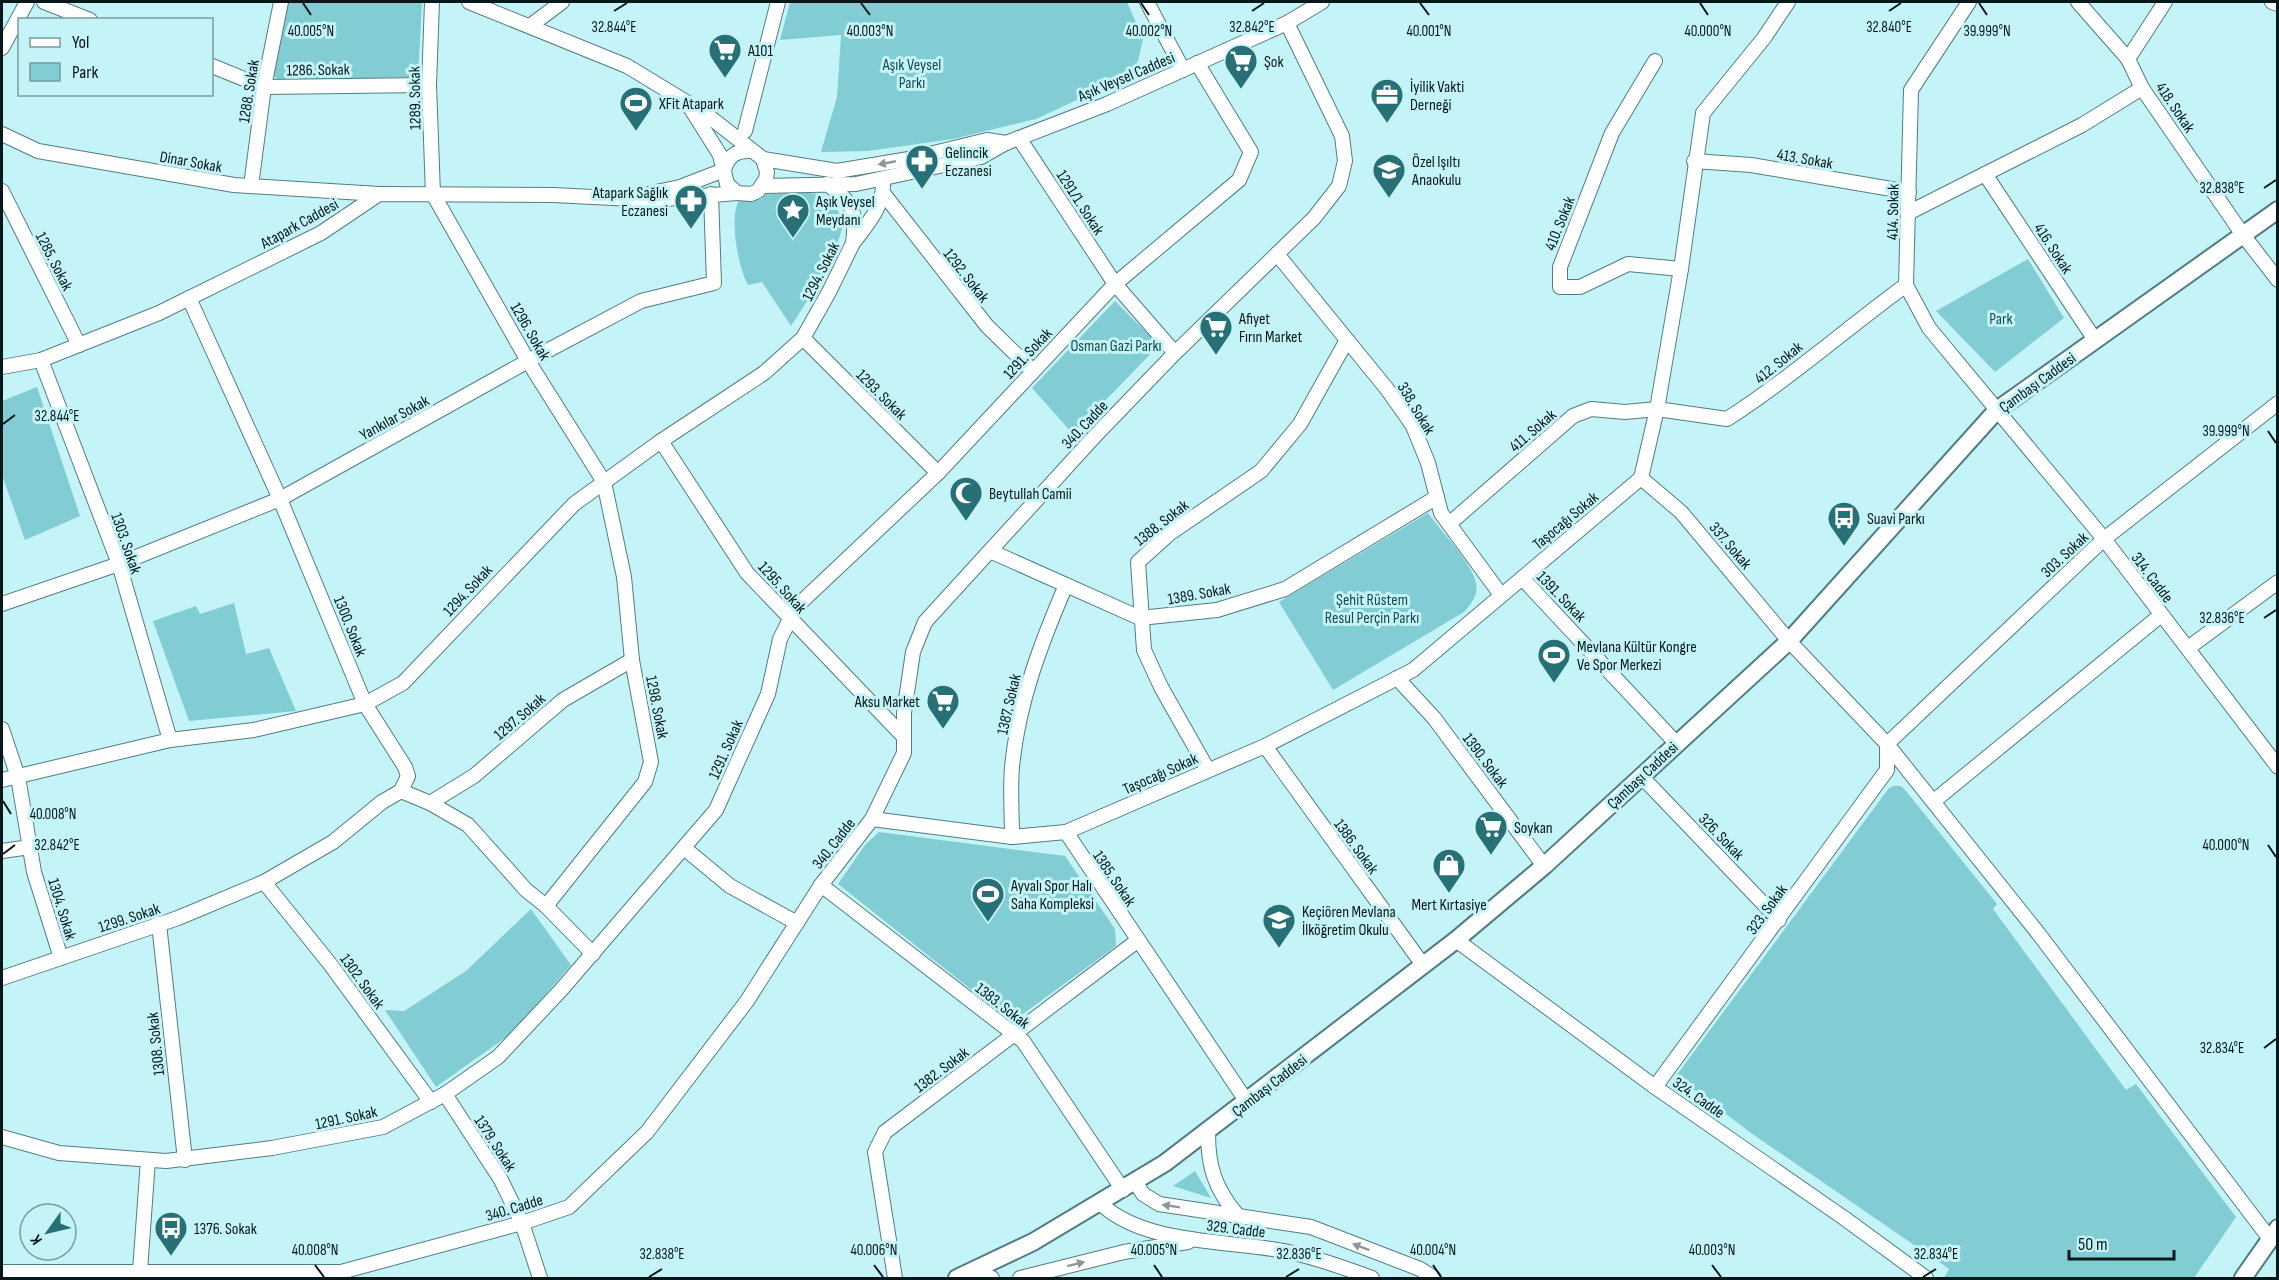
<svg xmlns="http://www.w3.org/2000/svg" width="2279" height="1280" font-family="'Sofia Sans Condensed',sans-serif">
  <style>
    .green { fill: #81cdd3 }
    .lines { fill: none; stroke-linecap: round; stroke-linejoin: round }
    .minor-casing { stroke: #517d80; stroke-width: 16 }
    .major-casing { stroke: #517d80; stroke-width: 20 }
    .minor { stroke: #fff; stroke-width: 14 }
    .major { stroke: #fff; stroke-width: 16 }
    .oneway { fill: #8f9798 }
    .ticks { fill: none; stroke: #06181a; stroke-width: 2 }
    .labels { text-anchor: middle; stroke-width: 6; stroke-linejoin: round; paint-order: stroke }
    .poi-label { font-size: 16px; fill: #06181a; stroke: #c5f4f8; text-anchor: start }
    .park-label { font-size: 16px; fill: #154b4e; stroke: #c5f4f8 }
    .street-label { font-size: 16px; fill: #06181a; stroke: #c5f4f8 }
    .ticks-label { font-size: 15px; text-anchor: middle; fill: #06181a; stroke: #c5f4f8; stroke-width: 6; stroke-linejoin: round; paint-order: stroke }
  </style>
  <rect width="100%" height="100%" fill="#c5f4f8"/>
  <g class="green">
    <polygon points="287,2 422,3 418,77 278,80 272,74"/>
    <polygon points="790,2 1127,2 1143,39 1138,61 1126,77 1036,119 953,139 868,151 821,152 837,97 841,35 780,40"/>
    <path d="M 766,194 C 782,194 801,191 817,194 C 830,197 845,214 842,228 C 838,251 805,306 791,326 L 762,282 L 748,285 C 738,267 729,218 739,200 L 762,199 Z"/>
    <polygon points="2028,259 2064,318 1995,372 1936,311"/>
    <polygon points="1115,301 1159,345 1073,434 1032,388"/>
    <polygon points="37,387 80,516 25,540 2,475 2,401"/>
    <path d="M 1428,513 C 1441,531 1472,563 1476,583 C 1479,595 1471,604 1464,612 L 1333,690 L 1279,602 Z"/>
    <polygon points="234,603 246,654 269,648 296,711 189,721 153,621 196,606 200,614"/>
    <polygon points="1894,786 1901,786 1906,791 1997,904 1993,909 2126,1090 2136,1084 2236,1217 2194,1278 1944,1278 1949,1269 1751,1133 1676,1076 1889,788"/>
    <polygon points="879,832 1065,856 1115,929 1116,946 1012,1022 838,884 865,845"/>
    <polygon points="531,909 571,965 512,1033 436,1087 385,1010 404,1011 466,971"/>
    <polygon points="1195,1171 1211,1198 1173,1186"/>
  </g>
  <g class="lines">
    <g class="minor-casing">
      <g id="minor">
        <polyline points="44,2 90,20"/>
        <polyline points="432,2 429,85 433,194 528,361 604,482 624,577 632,660 651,762 645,782 546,906"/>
        <polyline points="469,2 627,66 706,114 763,159 767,172 766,179 758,191 751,194 737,193 727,184 720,155 688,104"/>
        <polyline points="1147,2 1183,70"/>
        <polyline points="1969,2 1911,90 1906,285 1929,328 2104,539 2278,767"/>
        <polyline points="2078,2 2128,59 2142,88 2243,235 2278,280"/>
        <polyline points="2272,2 2278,4"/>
        <polyline points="530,26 562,2"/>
        <polyline points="2,48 27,2"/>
        <polyline points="2128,59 2165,2"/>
        <polyline points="1655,61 1612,133 1560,267 1560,287 1580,287 1628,264 1681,269"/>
        <polyline points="212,66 264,87 429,85"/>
        <polyline points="745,131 778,2"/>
        <polyline points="2,134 38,151 234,185 379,194"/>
        <polyline points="1019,138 1115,284 1175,353"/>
        <polyline points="763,159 837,171 909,159 987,140 1006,143"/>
        <polyline points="1694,161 1751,165 1909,192"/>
        <path d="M 724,170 C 728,156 736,150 751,151"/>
        <polyline points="1985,174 2095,340"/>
        <path d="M 827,184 C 853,203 857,210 853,243 C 866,226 883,207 883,185"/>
        <polyline points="251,186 264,87 281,2"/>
        <polyline points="763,186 856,184 981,157 1006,143 1107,104 1287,23 1322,2"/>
        <polyline points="2,191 79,345"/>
        <polyline points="651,193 680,187 724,170"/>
        <polyline points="883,193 987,326 1033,371"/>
        <polyline points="1908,213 2082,125 2142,88"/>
        <polyline points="1277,254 1387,389 1413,426 1428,463 1441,513 1501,595"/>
        <polyline points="189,298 280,499 365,704 405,767 408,776 401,791 430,803 468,825 526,890 546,906 593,954"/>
        <polyline points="803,338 938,473"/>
        <polyline points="41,360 119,564 170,740"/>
        <polyline points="2,367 41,360 159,313 321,233 379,194 553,195 653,200 737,193"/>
        <polyline points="661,441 747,573 904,737"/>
        <polyline points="1641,478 1681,512 1789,641 1887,744 2038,933 2270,1239"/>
        <path d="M 1449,524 L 1573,416 L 1591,409 L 1625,412 L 1657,409 L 1727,419 C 1789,379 1846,329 1906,285"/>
        <polyline points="990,551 1140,618 1217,610 1285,589 1437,497"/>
        <polyline points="1522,578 1676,743"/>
        <polyline points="2,604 119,564 280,499 528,361 641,301 714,283 711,194"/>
        <polyline points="2188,648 2278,582"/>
        <polyline points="1397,678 1434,718 1544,866"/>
        <polyline points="2,729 18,777 34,872 61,958"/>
        <polyline points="1887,744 2104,539 2278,403"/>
        <polyline points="1265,746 1423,965"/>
        <polyline points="1208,770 1161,687 1144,650 1138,562 1169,534 1261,471 1300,424 1347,340"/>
        <polyline points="1641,776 1779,920"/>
        <polyline points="2,780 170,740 254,730 365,704 403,683 574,504 661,441 764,373 803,338 829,292 853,243"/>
        <polyline points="1934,801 2161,615"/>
        <polyline points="430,803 474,776 563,700 632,660"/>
        <polyline points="872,819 1012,837 1066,832 1247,1102"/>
        <polyline points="1066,832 1265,746 1413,670 1641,478 1657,409 1681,269 1703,113 1764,38 1788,2"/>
        <path d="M 1012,837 C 1012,814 1010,790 1012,767 C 1018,703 1041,643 1066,585"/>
        <polyline points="684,848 730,886 797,923"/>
        <polyline points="2,851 30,847"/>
        <polyline points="264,882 330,964 431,1102"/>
        <polyline points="821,885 1023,1041 1123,1190"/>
        <polyline points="159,924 185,1160"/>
        <polyline points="1456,940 1655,1087 1844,1218 1926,1278"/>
        <polyline points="2,978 178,918 264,882 333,842 382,802 401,791"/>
        <polyline points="1655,1087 1887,770 1887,744"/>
        <polyline points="445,1094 501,1180 522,1223 540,1278"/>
        <path d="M 1208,1133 C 1208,1167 1215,1189 1238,1216"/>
        <polyline points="2,1137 59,1153 166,1161 272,1148 383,1127 445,1094 498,1057 561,990 716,810 768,694 780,639 796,607 938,473 1115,284 1239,180 1251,152 1197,63"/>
        <polyline points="1136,1183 1143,1194 1159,1204 1311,1227 1420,1269 1434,1278"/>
        <path d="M 1100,1203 C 1144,1245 1227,1240 1284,1251 C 1314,1257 1343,1267 1372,1278"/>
        <polyline points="975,1270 992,1278"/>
        <polyline points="140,1271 148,1160"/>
        <polyline points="2,1272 341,1272 522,1223 569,1207 647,1132 747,1001 821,885 872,819 904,753 904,713 913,652 925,622 1094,437 1175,353 1314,218 1339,186 1345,161 1342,136 1287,23"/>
        <polyline points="895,1278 875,1152 885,1132 1137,941"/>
        <polyline points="1020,1278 1124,1252 1188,1242"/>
      </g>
    </g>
    <g class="major-casing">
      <g id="major">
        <polyline points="957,1278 1033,1242 1165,1163 1456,940 1544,866 1789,641 1997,410 2278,210"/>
        <polyline points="2243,1278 2278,1228"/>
      </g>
    </g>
    <use href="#minor" class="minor"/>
    <use href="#major" class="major"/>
  </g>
  <defs><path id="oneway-solid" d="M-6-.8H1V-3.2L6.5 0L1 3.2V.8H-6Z" transform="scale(1.5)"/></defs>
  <g class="oneway">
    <use href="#oneway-solid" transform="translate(887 163) rotate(169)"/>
    <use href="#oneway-solid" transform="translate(1171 1206) rotate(-171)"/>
    <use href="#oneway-solid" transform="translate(1361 1247) rotate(-159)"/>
    <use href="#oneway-solid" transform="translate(1076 1264) rotate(-14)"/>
  </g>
  <path class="ticks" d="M 303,3 L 311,15M 861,3 L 870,15M 1141,3 L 1149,15M 1420,3 L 1429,15M 1700,3 L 1708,15M 1979,3 L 1987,15M 614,11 L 627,3M 1252,11 L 1264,3M 1889,11 L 1901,3M 2264,188 L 2276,180M 3,424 L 15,415M 2268,431 L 2276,443M 2264,618 L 2276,610M 3,801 L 11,814M 2268,845 L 2276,857M 3,854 L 15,845M 2264,1048 L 2276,1039M 315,1265 L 324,1277M 874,1265 L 883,1277M 1154,1265 L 1162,1277M 1433,1265 L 1441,1277M 1712,1265 L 1721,1277M 649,1277 L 662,1269M 1286,1277 L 1299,1269M 1923,1277 L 1936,1269"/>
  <defs>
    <g id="supermarket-pin" transform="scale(1.725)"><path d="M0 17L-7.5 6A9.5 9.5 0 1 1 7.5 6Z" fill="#277176" stroke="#c5f4f8"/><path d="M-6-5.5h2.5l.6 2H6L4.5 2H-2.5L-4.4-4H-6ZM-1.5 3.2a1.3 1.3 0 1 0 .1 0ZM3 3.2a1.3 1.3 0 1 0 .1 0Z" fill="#fff"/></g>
    <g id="office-pin" transform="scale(1.725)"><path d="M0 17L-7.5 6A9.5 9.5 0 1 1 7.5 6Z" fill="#277176" stroke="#c5f4f8"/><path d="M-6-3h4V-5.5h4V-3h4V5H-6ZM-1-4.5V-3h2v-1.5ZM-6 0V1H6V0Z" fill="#fff"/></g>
    <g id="stadium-pin" transform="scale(1.725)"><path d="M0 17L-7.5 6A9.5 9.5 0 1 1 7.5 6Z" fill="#277176" stroke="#c5f4f8"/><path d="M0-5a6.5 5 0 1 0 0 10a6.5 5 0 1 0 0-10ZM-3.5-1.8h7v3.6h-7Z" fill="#fff"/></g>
    <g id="pharmacy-pin" transform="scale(1.725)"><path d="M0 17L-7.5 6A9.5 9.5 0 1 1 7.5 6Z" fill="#277176" stroke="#c5f4f8"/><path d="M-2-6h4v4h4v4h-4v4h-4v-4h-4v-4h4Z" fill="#fff"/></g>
    <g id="school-pin" transform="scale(1.725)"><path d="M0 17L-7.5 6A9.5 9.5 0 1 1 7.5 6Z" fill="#277176" stroke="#c5f4f8"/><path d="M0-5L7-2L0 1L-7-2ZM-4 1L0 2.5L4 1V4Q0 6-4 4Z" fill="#fff"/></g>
    <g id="sight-pin" transform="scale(1.725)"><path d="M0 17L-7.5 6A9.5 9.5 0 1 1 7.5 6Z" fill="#277176" stroke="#c5f4f8"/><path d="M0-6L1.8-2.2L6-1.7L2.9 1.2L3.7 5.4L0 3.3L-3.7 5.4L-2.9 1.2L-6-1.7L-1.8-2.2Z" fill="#fff"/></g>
    <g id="mosque-pin" transform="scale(1.725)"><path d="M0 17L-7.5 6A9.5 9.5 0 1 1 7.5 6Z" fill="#277176" stroke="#c5f4f8"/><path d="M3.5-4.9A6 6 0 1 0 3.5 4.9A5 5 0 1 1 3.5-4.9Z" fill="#fff"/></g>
    <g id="bus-pin" transform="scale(1.725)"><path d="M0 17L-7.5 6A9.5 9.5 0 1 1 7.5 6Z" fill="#277176" stroke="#c5f4f8"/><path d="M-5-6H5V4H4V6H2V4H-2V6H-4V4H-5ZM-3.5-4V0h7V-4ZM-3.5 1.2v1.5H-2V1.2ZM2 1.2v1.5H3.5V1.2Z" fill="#fff"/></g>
    <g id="shop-pin" transform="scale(1.725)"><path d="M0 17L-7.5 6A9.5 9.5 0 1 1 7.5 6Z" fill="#277176" stroke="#c5f4f8"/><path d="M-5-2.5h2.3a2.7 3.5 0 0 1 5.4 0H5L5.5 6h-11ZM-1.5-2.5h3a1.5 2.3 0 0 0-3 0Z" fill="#fff"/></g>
  </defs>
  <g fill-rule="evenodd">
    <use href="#supermarket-pin" x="725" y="50"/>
    <use href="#supermarket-pin" x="1241" y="61"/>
    <use href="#office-pin" x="1387" y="95"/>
    <use href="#stadium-pin" x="636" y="103"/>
    <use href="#pharmacy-pin" x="922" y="161"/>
    <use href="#school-pin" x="1389" y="170"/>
    <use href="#pharmacy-pin" x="691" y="201"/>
    <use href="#sight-pin" x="793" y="210"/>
    <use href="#supermarket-pin" x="1216" y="327"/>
    <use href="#mosque-pin" x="966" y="493"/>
    <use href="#bus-pin" x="1844" y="518"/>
    <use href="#stadium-pin" x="1554" y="655"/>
    <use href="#supermarket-pin" x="943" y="701"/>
    <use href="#supermarket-pin" x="1491" y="827"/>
    <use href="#shop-pin" x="1449" y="865"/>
    <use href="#stadium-pin" x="988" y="894"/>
    <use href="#school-pin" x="1279" y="920"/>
    <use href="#bus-pin" x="171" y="1228"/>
  </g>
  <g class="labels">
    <g class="poi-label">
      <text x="748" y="56">A101</text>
      <text x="1264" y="67">Şok</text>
      <text x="1410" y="92">İyilik Vakti<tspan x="1410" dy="18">Derneği</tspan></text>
      <text x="659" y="109">XFit Atapark</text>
      <text x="945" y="158">Gelincik<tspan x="945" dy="18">Eczanesi</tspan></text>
      <text x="1412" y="167">Özel Işıltı<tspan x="1412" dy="18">Anaokulu</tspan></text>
      <text x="668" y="198" text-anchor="end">Atapark Sağlık<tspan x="668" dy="18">Eczanesi</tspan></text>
      <text x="816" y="207">Aşık Veysel<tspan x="816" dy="18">Meydanı</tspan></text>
      <text x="1239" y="324">Afiyet<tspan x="1239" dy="18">Fırın Market</tspan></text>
      <text x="989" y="499">Beytullah Camii</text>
      <text x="1867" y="524">Suavi Parkı</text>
      <text x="1577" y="652">Mevlana Kültür Kongre<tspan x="1577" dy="18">Ve Spor Merkezi</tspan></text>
      <text x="920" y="707" text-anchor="end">Aksu Market</text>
      <text x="1514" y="833">Soykan</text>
      <text x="1011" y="891">Ayvalı Spor Halı<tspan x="1011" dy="18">Saha Kompleksi</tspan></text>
      <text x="1449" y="910" text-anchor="middle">Mert Kırtasiye</text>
      <text x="1302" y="917">Keçiören Mevlana<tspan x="1302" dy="18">İlköğretim Okulu</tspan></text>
      <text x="194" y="1234">1376. Sokak</text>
    </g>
    <g class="park-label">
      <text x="912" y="70">Aşık Veysel<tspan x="912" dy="18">Parkı</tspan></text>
      <text x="2001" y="324">Park</text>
      <text x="1116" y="351">Osman Gazi Parkı</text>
      <text x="1372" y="605">Şehit Rüstem<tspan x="1372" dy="18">Resul Perçin Parkı</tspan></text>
    </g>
    <g class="street-label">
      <text transform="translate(318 69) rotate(-1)" y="6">1286. Sokak</text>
      <text transform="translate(1126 76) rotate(-23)" y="6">Aşık Veysel Caddesi</text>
      <text transform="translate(248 91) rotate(-81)" y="6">1288. Sokak</text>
      <text transform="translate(414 98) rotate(-91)" y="6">1289. Sokak</text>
      <text transform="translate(2176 107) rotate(56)" y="6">418. Sokak</text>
      <text transform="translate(1805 158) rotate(10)" y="6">413. Sokak</text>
      <text transform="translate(191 161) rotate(10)" y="6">Dinar Sokak</text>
      <text transform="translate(1081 202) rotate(57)" y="6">1291/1. Sokak</text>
      <text transform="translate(1892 212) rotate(-89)" y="6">414. Sokak</text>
      <text transform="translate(299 223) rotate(-29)" y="6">Atapark Caddesi</text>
      <text transform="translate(1559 223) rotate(-68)" y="6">410. Sokak</text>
      <text transform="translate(2054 248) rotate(57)" y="6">416. Sokak</text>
      <text transform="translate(55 261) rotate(63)" y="6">1285. Sokak</text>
      <text transform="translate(820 271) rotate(-63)" y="6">1294. Sokak</text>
      <text transform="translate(967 275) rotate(52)" y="6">1292. Sokak</text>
      <text transform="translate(531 331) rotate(60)" y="6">1296. Sokak</text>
      <text transform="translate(1027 353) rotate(-47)" y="6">1291. Sokak</text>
      <text transform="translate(1778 362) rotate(-39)" y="6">412. Sokak</text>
      <text transform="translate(2037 382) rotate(-36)" y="6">Çambaşı Caddesi</text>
      <text transform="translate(882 394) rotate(45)" y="6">1293. Sokak</text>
      <text transform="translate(1417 408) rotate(59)" y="6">338. Sokak</text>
      <text transform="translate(394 417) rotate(-29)" y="6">Yankılar Sokak</text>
      <text transform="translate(1084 424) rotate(-47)" y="6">340. Cadde</text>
      <text transform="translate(1532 430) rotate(-41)" y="6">411. Sokak</text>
      <text transform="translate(1565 520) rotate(-40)" y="6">Taşocağı Sokak</text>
      <text transform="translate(1161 522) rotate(-38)" y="6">1388. Sokak</text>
      <text transform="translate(127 543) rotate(71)" y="6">1303. Sokak</text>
      <text transform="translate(1731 545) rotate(50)" y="6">337. Sokak</text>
      <text transform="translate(2064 554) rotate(-43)" y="6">303. Sokak</text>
      <text transform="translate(2153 577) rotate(53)" y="6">314. Cadde</text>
      <text transform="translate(783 587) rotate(48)" y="6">1295. Sokak</text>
      <text transform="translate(467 590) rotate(-47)" y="6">1294. Sokak</text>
      <text transform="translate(1199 593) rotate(-10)" y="6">1389. Sokak</text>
      <text transform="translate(1562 596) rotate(46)" y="6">1391. Sokak</text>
      <text transform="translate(351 626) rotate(68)" y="6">1300. Sokak</text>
      <text transform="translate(1008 704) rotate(-77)" y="6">1387. Sokak</text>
      <text transform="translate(658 707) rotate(79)" y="6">1298. Sokak</text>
      <text transform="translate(519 716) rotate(-41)" y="6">1297. Sokak</text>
      <text transform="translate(725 749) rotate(-66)" y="6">1291. Sokak</text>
      <text transform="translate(1486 760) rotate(53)" y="6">1390. Sokak</text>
      <text transform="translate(1160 773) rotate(-24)" y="6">Taşocağı Sokak</text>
      <text transform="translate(1642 775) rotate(-43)" y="6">Çambaşı Caddesi</text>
      <text transform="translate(1722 836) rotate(46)" y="6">326. Sokak</text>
      <text transform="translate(833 843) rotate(-52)" y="6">340. Cadde</text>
      <text transform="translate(1357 846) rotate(54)" y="6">1386. Sokak</text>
      <text transform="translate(1115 878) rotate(56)" y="6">1385. Sokak</text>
      <text transform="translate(63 909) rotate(73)" y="6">1304. Sokak</text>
      <text transform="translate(1766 909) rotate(-54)" y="6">323. Sokak</text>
      <text transform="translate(129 917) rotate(-18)" y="6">1299. Sokak</text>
      <text transform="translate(363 981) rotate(54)" y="6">1302. Sokak</text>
      <text transform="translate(1003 1005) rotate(38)" y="6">1383. Sokak</text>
      <text transform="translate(155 1044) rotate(-96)" y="6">1308. Sokak</text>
      <text transform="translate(941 1069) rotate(-37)" y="6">1382. Sokak</text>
      <text transform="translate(1269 1085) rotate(-38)" y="6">Çambaşı Caddesi</text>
      <text transform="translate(1699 1097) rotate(35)" y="6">324. Cadde</text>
      <text transform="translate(346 1117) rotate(-12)" y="6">1291. Sokak</text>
      <text transform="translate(496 1143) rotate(57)" y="6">1379. Sokak</text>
      <text transform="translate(514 1207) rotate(-17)" y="6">340. Cadde</text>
      <text transform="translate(1236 1228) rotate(7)" y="6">329. Cadde</text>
    </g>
  </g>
  <g class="ticks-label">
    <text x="614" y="32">32.844°E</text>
    <text x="1252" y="32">32.842°E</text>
    <text x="1889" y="32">32.840°E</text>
    <text x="311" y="36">40.005°N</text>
    <text x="870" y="36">40.003°N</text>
    <text x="1149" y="36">40.002°N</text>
    <text x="1429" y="36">40.001°N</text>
    <text x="1708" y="36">40.000°N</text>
    <text x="1987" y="36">39.999°N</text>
    <text x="2222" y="193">32.838°E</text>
    <text x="57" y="421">32.844°E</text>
    <text x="2226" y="436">39.999°N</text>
    <text x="2222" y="623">32.836°E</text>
    <text x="53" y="819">40.008°N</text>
    <text x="2226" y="850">40.000°N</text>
    <text x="57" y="850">32.842°E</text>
    <text x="2222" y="1053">32.834°E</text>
    <text x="315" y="1255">40.008°N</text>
    <text x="874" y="1255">40.006°N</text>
    <text x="1154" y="1255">40.005°N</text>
    <text x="1433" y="1255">40.004°N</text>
    <text x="1712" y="1255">40.003°N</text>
    <text x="662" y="1259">32.838°E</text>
    <text x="1299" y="1259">32.836°E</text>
    <text x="1936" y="1259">32.834°E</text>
  </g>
  <rect width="2279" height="1280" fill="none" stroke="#06181a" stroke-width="6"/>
  <rect x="18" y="18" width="195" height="78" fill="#c5f4f8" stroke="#799c9f" stroke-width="1.5"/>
  <rect x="30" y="38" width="30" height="9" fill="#ffffff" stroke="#799c9f" stroke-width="1.5"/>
  <text x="72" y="48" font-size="18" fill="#06181a">Yol</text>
  <rect x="30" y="63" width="30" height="18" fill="#81cdd3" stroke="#799c9f" stroke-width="1.5"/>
  <text x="72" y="78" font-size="18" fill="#06181a">Park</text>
  <g transform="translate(48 1232) rotate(236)"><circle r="28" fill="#c5f4f8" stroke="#799c9f" stroke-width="1.5"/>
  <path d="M0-4.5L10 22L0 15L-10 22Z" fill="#277176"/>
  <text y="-9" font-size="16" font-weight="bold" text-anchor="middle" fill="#06181a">K</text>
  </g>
  <path d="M2069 1250v9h105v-9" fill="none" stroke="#06181a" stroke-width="3"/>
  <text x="2078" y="1250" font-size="18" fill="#06181a" stroke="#c5f4f8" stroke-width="4.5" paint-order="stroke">50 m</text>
</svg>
